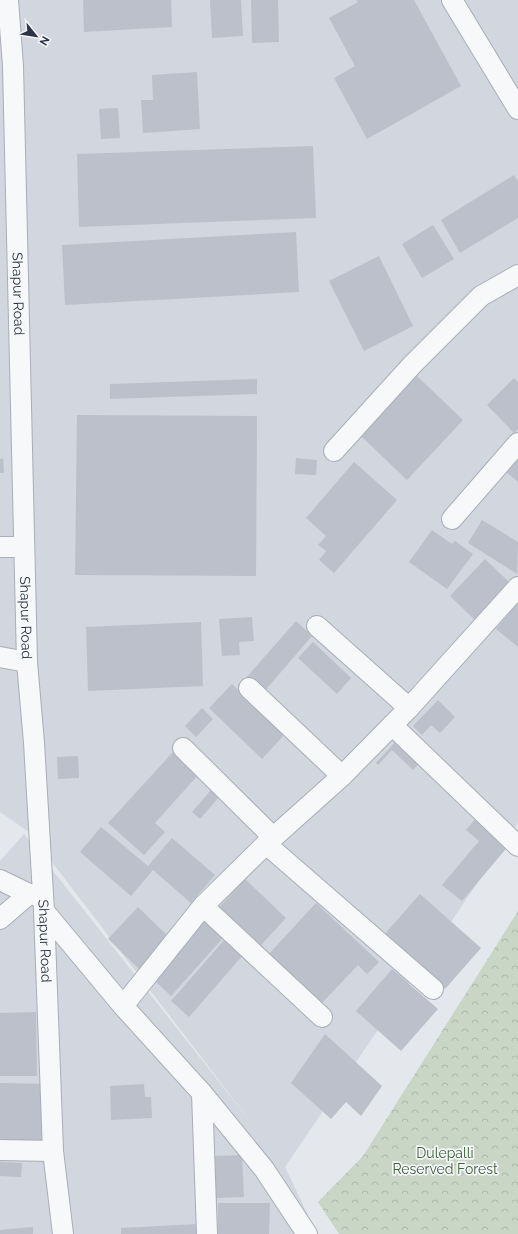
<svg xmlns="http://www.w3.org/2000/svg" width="518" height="1234" font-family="Raleway,sans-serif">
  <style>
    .built { fill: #d2d6de }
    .forest { fill: url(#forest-crowns) }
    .building { fill: #bbc0ca }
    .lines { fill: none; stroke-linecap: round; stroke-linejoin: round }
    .minor-casing { stroke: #a9aeb7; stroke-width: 22 }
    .minor { stroke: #f7f8fa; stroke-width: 20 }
    .labels { text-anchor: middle; stroke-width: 3.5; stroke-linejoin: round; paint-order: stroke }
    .street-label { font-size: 14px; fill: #2b3445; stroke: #f4f6f9 }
    .park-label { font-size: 14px; fill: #3f6138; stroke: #f4f6f9 }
  </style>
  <defs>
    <pattern id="forest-crowns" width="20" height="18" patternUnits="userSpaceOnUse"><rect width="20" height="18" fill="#c9d6c5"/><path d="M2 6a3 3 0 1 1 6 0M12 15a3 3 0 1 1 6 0" fill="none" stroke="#adb8ab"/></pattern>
  </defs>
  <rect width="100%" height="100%" fill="#e4e7ec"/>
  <polygon class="built" points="0,0 518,0 518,823 285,1167 317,1234 0,1234 0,861 24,834 257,1130 29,832 0,812"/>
  <polygon class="forest" points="518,911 518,1234 339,1234 318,1202 363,1156"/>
  <g class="building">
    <polygon points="83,0 171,0 172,27 84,32"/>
    <polygon points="210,0 241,0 243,36 212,38"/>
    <polygon points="251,0 278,0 279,42 252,43"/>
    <polygon points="356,0 414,0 461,86 367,139 334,78 355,66 329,18 358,2"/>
    <polygon points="197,72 200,129 143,133 141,100 153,100 152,75"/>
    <polygon points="118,108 120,138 101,139 99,109"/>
    <polygon points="313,146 316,218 79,227 77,154"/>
    <polygon points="514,175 518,181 518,218 460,253 441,220"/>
    <polygon points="433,225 454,259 422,278 402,244"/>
    <polygon points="296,232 299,292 65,305 62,245"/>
    <polygon points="379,256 413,326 364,351 329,281"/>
    <polygon points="417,376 463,420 407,480 361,436"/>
    <polygon points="514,378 518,382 518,429 514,433 487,405"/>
    <polygon points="257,379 257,394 110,399 110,384"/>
    <polygon points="77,415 257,416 256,576 75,575"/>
    <polygon points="3,458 4,473 0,473 0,459"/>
    <polygon points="296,458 317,460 316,475 295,474"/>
    <polygon points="516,458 518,459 518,482 505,471"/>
    <polygon points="354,462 397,500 334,573 319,560 326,551 318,545 326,536 306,518"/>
    <polygon points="482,520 518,542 517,574 468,543"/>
    <polygon points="432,530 452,544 455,541 473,554 447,589 409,562"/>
    <polygon points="485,559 510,583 475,620 450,596"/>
    <polygon points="518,603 518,647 496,629"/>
    <polygon points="252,617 254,641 239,642 240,655 222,656 219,619"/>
    <polygon points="296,621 312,636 262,694 245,679"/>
    <polygon points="201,622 203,686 88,691 86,627"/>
    <polygon points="313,642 351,678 337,694 298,658"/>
    <polygon points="232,684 284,735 262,759 209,708"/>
    <polygon points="438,700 455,717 440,733 431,725 422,735 413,726"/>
    <polygon points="202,708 213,719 196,737 185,726"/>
    <polygon points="397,740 420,762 413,770 392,750 378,765 376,763"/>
    <polygon points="174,751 199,774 155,823 165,832 144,855 108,823"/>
    <polygon points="78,756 79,778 58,779 57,757"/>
    <polygon points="212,789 220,796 200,819 192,812"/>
    <polygon points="477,817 510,844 462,901 442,885 479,841 466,830"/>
    <polygon points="101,827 148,866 172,838 215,875 191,903 153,870 131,896 80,852"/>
    <polygon points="245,879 286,918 261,945 219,907"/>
    <polygon points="420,894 481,948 445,989 384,935"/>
    <polygon points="316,903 379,962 367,974 358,965 320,1005 267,956"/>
    <polygon points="138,907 169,937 139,969 108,939"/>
    <polygon points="204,921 223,938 171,996 153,979"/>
    <polygon points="226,938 244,954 189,1017 171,1001"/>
    <polygon points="392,969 438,1009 401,1051 356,1011"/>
    <polygon points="36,1012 37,1076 0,1076 0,1013"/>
    <polygon points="325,1034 382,1086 361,1116 346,1102 331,1119 291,1083"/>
    <polygon points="0,1083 49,1084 48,1145 0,1145"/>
    <polygon points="144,1084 145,1097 151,1097 152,1118 111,1120 110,1086"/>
    <polygon points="242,1155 244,1197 216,1198 215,1156"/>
    <polygon points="0,1162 22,1163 21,1177 0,1176"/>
    <polygon points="218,1203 270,1203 269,1234 218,1234"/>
    <polygon points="198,1224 198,1234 121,1234 121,1228"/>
    <polygon points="33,1227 33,1234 0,1234 0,1230"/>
  </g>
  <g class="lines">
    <g class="minor-casing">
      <g id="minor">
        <path id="s1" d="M 8,0 L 13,66 L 27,662 L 34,743 L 44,911 L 53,1151 L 63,1234"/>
        <polyline points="452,0 518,109"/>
        <polyline points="334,451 412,365 481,296 518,275"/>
        <polyline points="452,519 518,443"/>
        <polyline points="0,547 24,547"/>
        <polyline points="317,626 409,708"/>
        <polyline points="0,657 27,662"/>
        <polyline points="249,688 342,776"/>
        <polyline points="392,725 518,846"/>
        <polyline points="183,748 273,837"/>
        <polyline points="266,844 433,989"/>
        <polyline points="0,880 29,894 43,897"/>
        <polyline points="203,906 322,1017"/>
        <polyline points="44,911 123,1006 202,1093 264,1169 307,1234"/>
        <polyline points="0,919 29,894"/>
        <polyline points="123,1006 203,906 266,844 342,776 409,708 518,587"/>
        <polyline points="202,1093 207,1234"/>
        <polyline points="0,1150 53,1151"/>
      </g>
    </g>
    <use href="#minor" class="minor"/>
  </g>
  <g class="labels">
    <g class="street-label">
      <text dy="5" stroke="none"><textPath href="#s1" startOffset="294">Shapur Road</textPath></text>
      <text dy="5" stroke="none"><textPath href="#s1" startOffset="618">Shapur Road</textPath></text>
      <text dy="5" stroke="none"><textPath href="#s1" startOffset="942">Shapur Road</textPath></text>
    </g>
    <g class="park-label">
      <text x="445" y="1158">Dulepalli<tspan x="445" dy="16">Reserved Forest</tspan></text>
    </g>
  </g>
  <g transform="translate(36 36) rotate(120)" stroke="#f4f6f9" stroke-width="3" paint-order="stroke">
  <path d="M0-3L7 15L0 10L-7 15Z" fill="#2b3445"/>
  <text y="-6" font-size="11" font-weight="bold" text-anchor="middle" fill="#2b3445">N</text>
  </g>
</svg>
